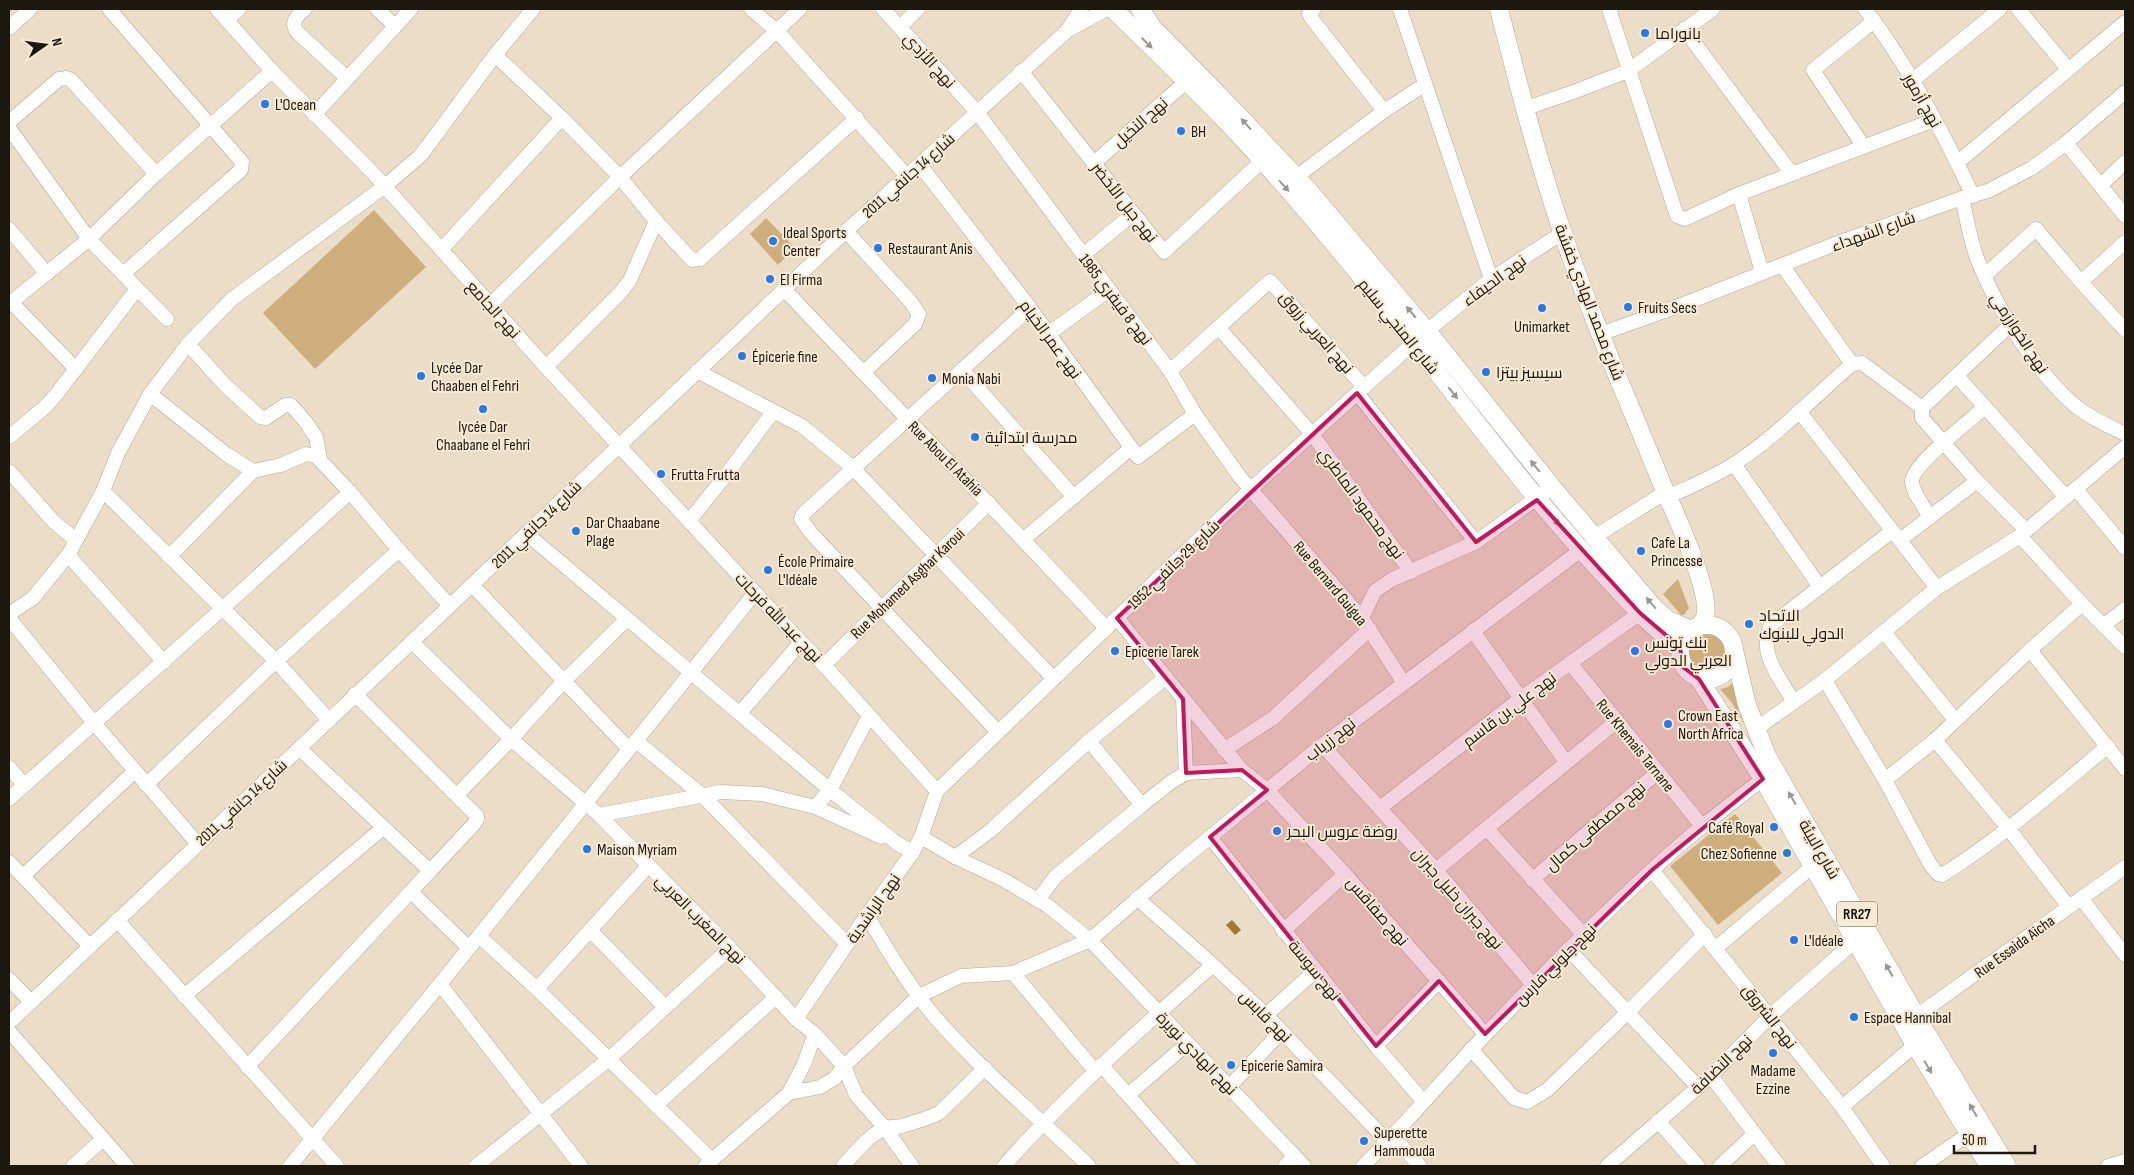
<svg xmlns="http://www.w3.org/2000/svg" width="2134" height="1175" font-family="'Sofia Sans Condensed',Cairo,sans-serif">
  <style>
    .green { fill: #cfae7e }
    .water { fill: #a5792d }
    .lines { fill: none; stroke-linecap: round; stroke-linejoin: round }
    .minor-casing { stroke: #b5a793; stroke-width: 15 }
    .major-casing { stroke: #b5a793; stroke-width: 19 }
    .minor { stroke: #fff; stroke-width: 14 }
    .major { stroke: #fff; stroke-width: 18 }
    .oneway { fill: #999793 }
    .marked { fill: #c2185b; fill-opacity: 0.2; stroke: #c2185b; stroke-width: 4; stroke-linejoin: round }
    .poi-dot { fill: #2979e5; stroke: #f9ead5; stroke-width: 2 }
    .labels { text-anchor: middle; stroke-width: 4; stroke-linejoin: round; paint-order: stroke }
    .shield { fill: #f9ead5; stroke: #5e564a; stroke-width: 1 }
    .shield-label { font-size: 15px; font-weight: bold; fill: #1c170f }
    .poi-label { font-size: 16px; fill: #1c170f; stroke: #f9ead5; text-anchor: start }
    .street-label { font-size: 16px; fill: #1c170f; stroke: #f9ead5 }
  </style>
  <rect width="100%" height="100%" fill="#ecddc8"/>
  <g class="green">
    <polygon points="374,210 426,267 315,369 263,313"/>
    <polygon points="766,218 795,248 778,265 750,234"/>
    <polygon points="1678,579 1689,608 1684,615 1681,615 1663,594"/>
    <circle cx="1705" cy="651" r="20"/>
    <polygon points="1734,681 1758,746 1732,703 1720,689 1728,687"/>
    <polygon points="1735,814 1782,873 1718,925 1670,866"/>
  </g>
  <polygon class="water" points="1232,920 1241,930 1235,935 1226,925"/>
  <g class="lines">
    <g class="minor-casing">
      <g id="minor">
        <polyline points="109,9 242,162 241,170 123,274"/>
        <polyline points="217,9 272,71 372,172 546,367 801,642 824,665 937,791"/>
        <path d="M 305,9 C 297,16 290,21 297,32 L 347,78"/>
        <polyline points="377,9 395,26"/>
        <polyline points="751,9 777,31 907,176"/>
        <polyline points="883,9 977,112 1170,371 1195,414 1240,477 1362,618 1403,682"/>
        <polyline points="1314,9 1309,14 1312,19 1384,111"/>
        <polyline points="1400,9 1491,279"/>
        <polyline points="1609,9 1677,216 1685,219 1739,194 1934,120"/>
        <path d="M 1865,9 C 1908,65 1943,132 1973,196"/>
        <polyline points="2018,9 2068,69"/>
        <polyline points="227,20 239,9"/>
        <polyline points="900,27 918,9"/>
        <polyline points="9,28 30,9"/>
        <polyline points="1068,29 1081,9"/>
        <polyline points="1684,29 1792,174"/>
        <polyline points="495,55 562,118 620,177 656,221 692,260 700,259 857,118"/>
        <polyline points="1021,71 1164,252 1262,161"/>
        <polyline points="1912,81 2000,9"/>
        <polyline points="1524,109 1576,91 1628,71 1713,9"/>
        <polyline points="314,115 411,9"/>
        <polyline points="9,122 59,79 67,78 71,80 156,174"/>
        <polyline points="9,128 89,239 167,319"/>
        <polyline points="2066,143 2125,216"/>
        <polyline points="1864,147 1813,70 1874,21"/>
        <polyline points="1094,163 1187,81"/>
        <polyline points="1957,163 2125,22"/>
        <polyline points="920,165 1030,308 1138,457 1195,414"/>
        <polyline points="1296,177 1384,111 1424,85"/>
        <polyline points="2101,185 2125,162"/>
        <polyline points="1739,194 1762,272"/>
        <path d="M 1962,198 C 1967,219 1970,241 1978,261 C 1998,310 2033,368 2072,403 C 2088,417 2107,425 2125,434"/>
        <polyline points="9,229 47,274"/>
        <polyline points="846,231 910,301 919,314 915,324 863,373"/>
        <polyline points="2125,242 2081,282 2125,330"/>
        <polyline points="441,250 562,118"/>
        <polyline points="1083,255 1133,214"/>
        <polyline points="1782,265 1852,364"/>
        <polyline points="1985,275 2036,229 2081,282"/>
        <path d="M 784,289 C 891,403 1000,514 1106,628"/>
        <polyline points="11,302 76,369"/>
        <polyline points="9,304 89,239 156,174 272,71"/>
        <polyline points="490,305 620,177 800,9"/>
        <polyline points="1218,327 1312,434 1411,572"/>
        <polyline points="1048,334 1109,290"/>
        <polyline points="1600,334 1679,306 1840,242 1962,198 1988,191 2032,168 2066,143 2125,92"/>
        <polyline points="188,344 225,385 260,417 266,418 285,405 291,405 305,421 316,437 320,459"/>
        <polyline points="546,367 621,292 630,280 656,221"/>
        <polyline points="962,370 1074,497"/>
        <polyline points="697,371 802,426 852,467 1053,678"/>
        <polyline points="1170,371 1270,281 1364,387"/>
        <polyline points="1957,376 2066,497"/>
        <polyline points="1357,393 1476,542"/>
        <polyline points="150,394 226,454 253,471 281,465 306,454 316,456 350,492 399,550 450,606"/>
        <polyline points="1922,408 1922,418 1977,481 2026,530"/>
        <polyline points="1799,411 1937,588"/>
        <polyline points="9,437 45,407 55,396 137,289"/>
        <polyline points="1734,464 1820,587"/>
        <polyline points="9,471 54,522 76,540"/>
        <polyline points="2076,489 2125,548"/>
        <polyline points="103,491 276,661 328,719"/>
        <path d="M 1668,497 C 1691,486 1716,476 1737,462 C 1779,434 1814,397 1852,364 L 1862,363 L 1922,408 L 2011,324"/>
        <path d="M 1930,517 C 1924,506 1913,494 1912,482 C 1911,465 1971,420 1985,407"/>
        <polyline points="689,521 726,475 773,412"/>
        <polyline points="527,534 830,790 898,844 913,852"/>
        <polyline points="2020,536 2082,604 2125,647"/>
        <polyline points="1594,537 1666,492"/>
        <polyline points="1024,539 1131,448"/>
        <polyline points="1900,540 1977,481"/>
        <polyline points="68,555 164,662"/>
        <polyline points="169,557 253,471"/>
        <polyline points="472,585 629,749"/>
        <polyline points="9,614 33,598 68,555 103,491 118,453 150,394 188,344 232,299 385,186 421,155 495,55 533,9"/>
        <polyline points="9,618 94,723 197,843"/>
        <polyline points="1117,618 1242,770 1267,790 1345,874 1485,1034"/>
        <polyline points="1362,618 1375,591 1391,580 1476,542 1545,492"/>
        <polyline points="2104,625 2125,609"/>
        <polyline points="1473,631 1566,762"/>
        <polyline points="1884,632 1955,720"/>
        <polyline points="412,642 511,739 599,815 730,948 796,1019 815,1034 844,1066 856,1095 885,1128 912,1166"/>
        <polyline points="2030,650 2125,769"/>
        <polyline points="1570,663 1702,826"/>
        <polyline points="824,665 989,503"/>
        <path d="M 1825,680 L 1885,780 L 1930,864 L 1938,874 L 1942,875 C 2001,838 2054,791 2108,746"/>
        <polyline points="1183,699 1186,773"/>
        <path d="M 1794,702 C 1780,678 1757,653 1771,625 L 1892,531"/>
        <polyline points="740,713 801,642"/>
        <polyline points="1756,729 1825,680 1937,588 2020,536 2125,447"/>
        <polyline points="998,732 811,533 801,519 803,514 1030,308"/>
        <polyline points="1935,740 2008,828 2069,907"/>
        <polyline points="636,741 702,795 847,944"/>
        <polyline points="1089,741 1142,805 1171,782 1186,773 1242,770"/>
        <polyline points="1322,745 1436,870 1533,985"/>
        <polyline points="299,748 430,871 474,824 477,819 477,816 355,694"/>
        <polyline points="1224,750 1272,719 1370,629"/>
        <polyline points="9,767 24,785"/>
        <polyline points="1885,780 1935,740 2030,650 2082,604"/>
        <polyline points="146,785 276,661 399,550"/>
        <polyline points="457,795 511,739 564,681 627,619"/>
        <polyline points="9,799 222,609 350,492"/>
        <polyline points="815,807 830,790 869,716"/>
        <polyline points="1380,808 1520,699 1640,613"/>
        <polyline points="599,815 721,792 762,794 815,807 881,837"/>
        <polyline points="1487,829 1584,935"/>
        <polyline points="921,837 955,857 1004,880 1048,906 1090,940 1304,1166"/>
        <polyline points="1210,837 1376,1046 1423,1101"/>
        <polyline points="955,857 990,831 1089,741 1166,677"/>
        <polyline points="9,862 89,945"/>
        <polyline points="1436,870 1617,721"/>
        <polyline points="1652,870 1842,1107 1883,1166"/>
        <polyline points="23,876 135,771"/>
        <polyline points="1532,880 1658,772"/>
        <polyline points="411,892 469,948"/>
        <polyline points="1137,898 1213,965 1266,1015 1388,1142"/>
        <polyline points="2081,898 2125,955"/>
        <polyline points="1038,900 1055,877 1142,805"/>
        <path d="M 867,915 C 887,950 908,985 934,1016 C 981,1070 1038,1117 1089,1166"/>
        <polyline points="117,920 337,1166"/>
        <polyline points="590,930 665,1007"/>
        <polyline points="1283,931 1345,874"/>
        <polyline points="479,936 537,989 712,1160"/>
        <polyline points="1716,948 1814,865"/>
        <polyline points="1568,949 1698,1087"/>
        <polyline points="1013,973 1095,1071"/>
        <polyline points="9,979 31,1002"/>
        <polyline points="440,984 581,1166"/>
        <polyline points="537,989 648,866"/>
        <polyline points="184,996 383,828"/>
        <polyline points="1266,1015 1315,971"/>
        <polyline points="796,1019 867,915 913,852 921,837 937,791 1251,489 1364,387 1427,331 1491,279 1562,233"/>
        <polyline points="1908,1022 2125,867"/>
        <polyline points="9,1023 846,231 1068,30 1107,9"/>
        <polyline points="9,1031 127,1166"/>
        <polyline points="1188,1043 1128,1095 1190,1166"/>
        <polyline points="1376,1046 1439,981"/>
        <polyline points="1471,1049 1514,1098 1527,1102 1547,1090 1628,1012 1705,934"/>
        <polyline points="1101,1065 1128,1095"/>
        <polyline points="247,1067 430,871"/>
        <polyline points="1711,1076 1779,1166"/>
        <polyline points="1229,1087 1281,1032"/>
        <polyline points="789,1093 804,1064 815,1034"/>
        <polyline points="656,1105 776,997"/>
        <polyline points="1842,1107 1915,1045"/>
        <polyline points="1658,1121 1698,1166"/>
        <polyline points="1393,1137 1420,1166"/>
        <polyline points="73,1166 103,1139"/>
        <polyline points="290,1166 440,984 755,593"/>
        <polyline points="476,1166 609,1059 730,948"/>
        <polyline points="705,1166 789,1093 820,1087 835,1078 844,1066 919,996 961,976 1013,973 1090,940 1181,861 1322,745 1581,550"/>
        <path d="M 843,1166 C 855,1153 867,1137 883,1129 C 888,1126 896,1128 902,1126 C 914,1122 927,1119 939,1113 L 985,1068"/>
        <path d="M 1004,1166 C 1068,1093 1140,1029 1213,965"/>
        <polyline points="1285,1166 1294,1156"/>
        <path d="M 1363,1166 C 1406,1124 1445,1077 1487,1033 C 1540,977 1595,922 1652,870 C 1687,837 1725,808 1763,779"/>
        <polyline points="1607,1166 1711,1076 1770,1016 1855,941"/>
        <polyline points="1720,1166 1754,1134"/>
        <polyline points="1922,1166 1969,1134"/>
        <polyline points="2108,1166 2125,1161"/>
      </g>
    </g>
    <g class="major-casing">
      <g id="major">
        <path d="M 1113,9 C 1152,47 1191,85 1229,124 C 1294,193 1356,269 1415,344 C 1478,424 1538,505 1608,579 C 1631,603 1652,629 1680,647"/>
        <polyline points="1140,9 1153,28 1239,116 1310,192 1427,331 1552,487 1656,610 1668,620 1691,630"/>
        <path d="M 1499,9 C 1518,83 1537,158 1562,231 C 1591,317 1628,400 1662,484 C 1673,509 1715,597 1704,620 C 1702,622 1700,624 1699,626"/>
        <circle cx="1707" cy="652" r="27"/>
        <polyline points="1734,650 1747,705 1767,756 1916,1016 2007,1166"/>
        <polyline points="1699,679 1763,779 1915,1045 1989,1166"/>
      </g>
    </g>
    <use href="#minor" class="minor"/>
    <use href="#major" class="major"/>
  </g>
  <defs><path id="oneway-solid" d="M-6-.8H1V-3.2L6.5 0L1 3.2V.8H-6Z" transform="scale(1.25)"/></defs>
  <g class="oneway">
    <use href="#oneway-solid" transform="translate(1147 43) rotate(44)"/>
    <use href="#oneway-solid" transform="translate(1246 124) rotate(-132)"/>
    <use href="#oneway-solid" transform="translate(1284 186) rotate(48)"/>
    <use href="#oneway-solid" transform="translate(1411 312) rotate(-130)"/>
    <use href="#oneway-solid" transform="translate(1453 393) rotate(52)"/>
    <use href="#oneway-solid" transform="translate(1535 466) rotate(-129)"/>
    <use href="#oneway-solid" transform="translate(1555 520) rotate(49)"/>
    <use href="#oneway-solid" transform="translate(1651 603) rotate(-131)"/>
    <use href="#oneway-solid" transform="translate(1792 798) rotate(-120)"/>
    <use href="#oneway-solid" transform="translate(1889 970) rotate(-120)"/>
    <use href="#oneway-solid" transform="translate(1928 1067) rotate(59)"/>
    <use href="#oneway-solid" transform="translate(1973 1110) rotate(-121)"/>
  </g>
  <path class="marked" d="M 1357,393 L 1476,542 L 1537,500 L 1640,613 L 1680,647 L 1683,667 L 1699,679 L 1763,779 L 1652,870 L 1485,1034 L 1439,981 L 1376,1046 L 1210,837 L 1267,790 L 1242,770 L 1186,773 L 1183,699 L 1117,618 Z"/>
  <g class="poi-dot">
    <circle cx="1645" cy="33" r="5"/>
    <circle cx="265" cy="104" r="5"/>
    <circle cx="1181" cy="131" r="5"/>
    <circle cx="773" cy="241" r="5"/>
    <circle cx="878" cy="248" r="5"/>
    <circle cx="770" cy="279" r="5"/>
    <circle cx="1628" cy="307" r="5"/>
    <circle cx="1542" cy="308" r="5"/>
    <circle cx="742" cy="356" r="5"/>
    <circle cx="1486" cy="372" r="5"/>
    <circle cx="421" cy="376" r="5"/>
    <circle cx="932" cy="378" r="5"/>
    <circle cx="483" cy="409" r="5"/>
    <circle cx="975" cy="437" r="5"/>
    <circle cx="661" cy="474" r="5"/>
    <circle cx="576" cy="531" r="5"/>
    <circle cx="1641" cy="551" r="5"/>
    <circle cx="768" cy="570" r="5"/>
    <circle cx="1749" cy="624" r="5"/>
    <circle cx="1115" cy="651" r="5"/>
    <circle cx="1635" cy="651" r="5"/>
    <circle cx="1668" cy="724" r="5"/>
    <circle cx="1774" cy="827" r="5"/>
    <circle cx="1277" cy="831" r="5"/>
    <circle cx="587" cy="849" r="5"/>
    <circle cx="1787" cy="853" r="5"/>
    <circle cx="1794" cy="940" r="5"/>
    <circle cx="1854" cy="1017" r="5"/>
    <circle cx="1773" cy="1053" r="5"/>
    <circle cx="1231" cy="1065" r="5"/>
    <circle cx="1364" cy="1141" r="5"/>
  </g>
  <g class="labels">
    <rect class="shield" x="1837" y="901.5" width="40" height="25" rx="4"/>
    <g class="shield-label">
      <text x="1857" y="919">RR27</text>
    </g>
    <g class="poi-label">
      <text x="1655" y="39">بانوراما</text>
      <text x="275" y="110">L'Ocean</text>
      <text x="1191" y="137">BH</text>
      <text x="783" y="238">Ideal Sports<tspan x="783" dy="18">Center</tspan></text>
      <text x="888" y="254">Restaurant Anis</text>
      <text x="780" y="285">El Firma</text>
      <text x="1638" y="313">Fruits Secs</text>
      <text x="1542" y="332" text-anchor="middle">Unimarket</text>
      <text x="752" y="362">Épicerie fine</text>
      <text x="431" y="373">Lycée Dar<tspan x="431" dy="18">Chaaben el Fehri</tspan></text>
      <text x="1496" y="378">سيسيز بيتزا</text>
      <text x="942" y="384">Monia Nabi</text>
      <text x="483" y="432" text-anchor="middle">lycée Dar<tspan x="483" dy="18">Chaabane el Fehri</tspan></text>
      <text x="985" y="443">مدرسة ابتدائية</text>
      <text x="671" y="480">Frutta Frutta</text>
      <text x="586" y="528">Dar Chaabane<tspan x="586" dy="18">Plage</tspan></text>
      <text x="1651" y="548">Cafe La<tspan x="1651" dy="18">Princesse</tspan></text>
      <text x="778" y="567">École Primaire<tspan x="778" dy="18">L'Idéale</tspan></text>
      <text x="1759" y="621">الاتحاد<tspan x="1759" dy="18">الدولي للبنوك</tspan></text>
      <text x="1645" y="648">بنك تونس<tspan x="1645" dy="18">العربي الدولي</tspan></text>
      <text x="1125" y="657">Epicerie Tarek</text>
      <text x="1678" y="721">Crown East<tspan x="1678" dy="18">North Africa</tspan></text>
      <text x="1764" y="833" text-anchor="end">Café Royal</text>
      <text x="1287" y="837">روضة عروس البحر</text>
      <text x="597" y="855">Maison Myriam</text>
      <text x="1777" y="859" text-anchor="end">Chez Sofienne</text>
      <text x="1804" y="946">L'Idéale</text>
      <text x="1864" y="1023">Espace Hannibal</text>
      <text x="1241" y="1071">Epicerie Samira</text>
      <text x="1773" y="1076" text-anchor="middle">Madame<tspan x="1773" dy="18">Ezzine</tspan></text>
      <text x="1374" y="1138">Superette<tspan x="1374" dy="18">Hammouda</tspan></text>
    </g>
    <g class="street-label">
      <text transform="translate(930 60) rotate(48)" y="6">نهج الأزدي</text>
      <text transform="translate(1923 100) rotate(60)" y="6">نهج أزمور</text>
      <text transform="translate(1140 122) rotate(-41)" y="6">نهج النخيل</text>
      <text transform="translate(908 175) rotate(-42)" y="6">شارع 14 جانفي 2011</text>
      <text transform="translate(1125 202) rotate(52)" y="6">نهج جبل الأخضر</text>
      <text transform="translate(1873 231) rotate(-20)" y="6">شارع الشهداء</text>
      <text transform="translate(1494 280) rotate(-36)" y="6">نهج الحيفاء</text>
      <text transform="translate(1116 299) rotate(53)" y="6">نهج 8 فيفري 1985</text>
      <text transform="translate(1590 302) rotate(69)" y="6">شارع محمد الهادي خفشة</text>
      <text transform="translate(494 309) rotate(48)" y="6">نهج الجامع</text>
      <text transform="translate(1399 326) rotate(51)" y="6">شارع المنجي سليم</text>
      <text transform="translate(1317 332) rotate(49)" y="6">نهج العربي زروق</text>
      <text transform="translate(2020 333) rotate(57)" y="6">نهج الخوارزمي</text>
      <text transform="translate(1051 339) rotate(54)" y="6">نهج عمر الخيام</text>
      <text transform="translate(946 458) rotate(45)" y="6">Rue Abou El Atahia</text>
      <text transform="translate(1362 503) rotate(54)" y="6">نهج محمود الماطري</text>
      <text transform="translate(536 524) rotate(-44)" y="6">شارع 14 جانفي 2011</text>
      <text transform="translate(1173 564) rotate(-44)" y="6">شارع 29 جانفي 1952</text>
      <text transform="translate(907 583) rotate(-44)" y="6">Rue Mohamed Asghar Karoui</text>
      <text transform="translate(1331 583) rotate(50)" y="6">Rue Bernard Guigua</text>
      <text transform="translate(779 617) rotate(46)" y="6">نهج عبد الله فرحات</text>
      <text transform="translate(1509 709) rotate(-37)" y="6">نهج علي بن قاسم</text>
      <text transform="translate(1330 739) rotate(-38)" y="6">نهج زرياب</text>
      <text transform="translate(1636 745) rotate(51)" y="6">Rue Khemais Tarnane</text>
      <text transform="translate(241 802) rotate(-43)" y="6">شارع 14 جانفي 2011</text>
      <text transform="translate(1595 826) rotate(-41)" y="6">نهج مصطفى كمال</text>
      <text transform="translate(1820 849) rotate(60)" y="6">شارع البيئة</text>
      <text transform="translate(1458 898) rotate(49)" y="6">نهج جبران خليل جبران</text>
      <text transform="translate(873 908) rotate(-55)" y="6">نهج الراشدية</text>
      <text transform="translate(1378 911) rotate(49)" y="6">نهج صفاقس</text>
      <text transform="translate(701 919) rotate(45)" y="6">نهج المغرب العربي</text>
      <text transform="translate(2014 946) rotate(-36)" y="6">Rue Essaida Aicha</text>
      <text transform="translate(1555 964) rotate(-45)" y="6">نهج جلولي فارس</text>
      <text transform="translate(1315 970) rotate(51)" y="6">نهج سوسة</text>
      <text transform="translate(1266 1016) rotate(45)" y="6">نهج قابس</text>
      <text transform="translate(1770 1016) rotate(52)" y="6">نهج الشروق</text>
      <text transform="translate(1197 1053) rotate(46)" y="6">نهج الهادي نويرة</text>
      <text transform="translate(1721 1064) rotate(-44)" y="6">نهج النضافة</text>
    </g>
  </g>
  <rect width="2134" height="1175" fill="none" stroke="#1c170f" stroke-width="20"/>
  <g transform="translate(45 45) rotate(76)" stroke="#f9ead5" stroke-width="4" paint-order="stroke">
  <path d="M0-4L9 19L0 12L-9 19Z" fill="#1c170f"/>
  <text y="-8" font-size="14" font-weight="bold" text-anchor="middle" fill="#1c170f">N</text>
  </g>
  <path d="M1954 1145v8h81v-8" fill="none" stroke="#1c170f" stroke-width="2.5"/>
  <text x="1962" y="1145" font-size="15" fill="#1c170f" stroke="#f9ead5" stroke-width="4" paint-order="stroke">50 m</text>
</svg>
